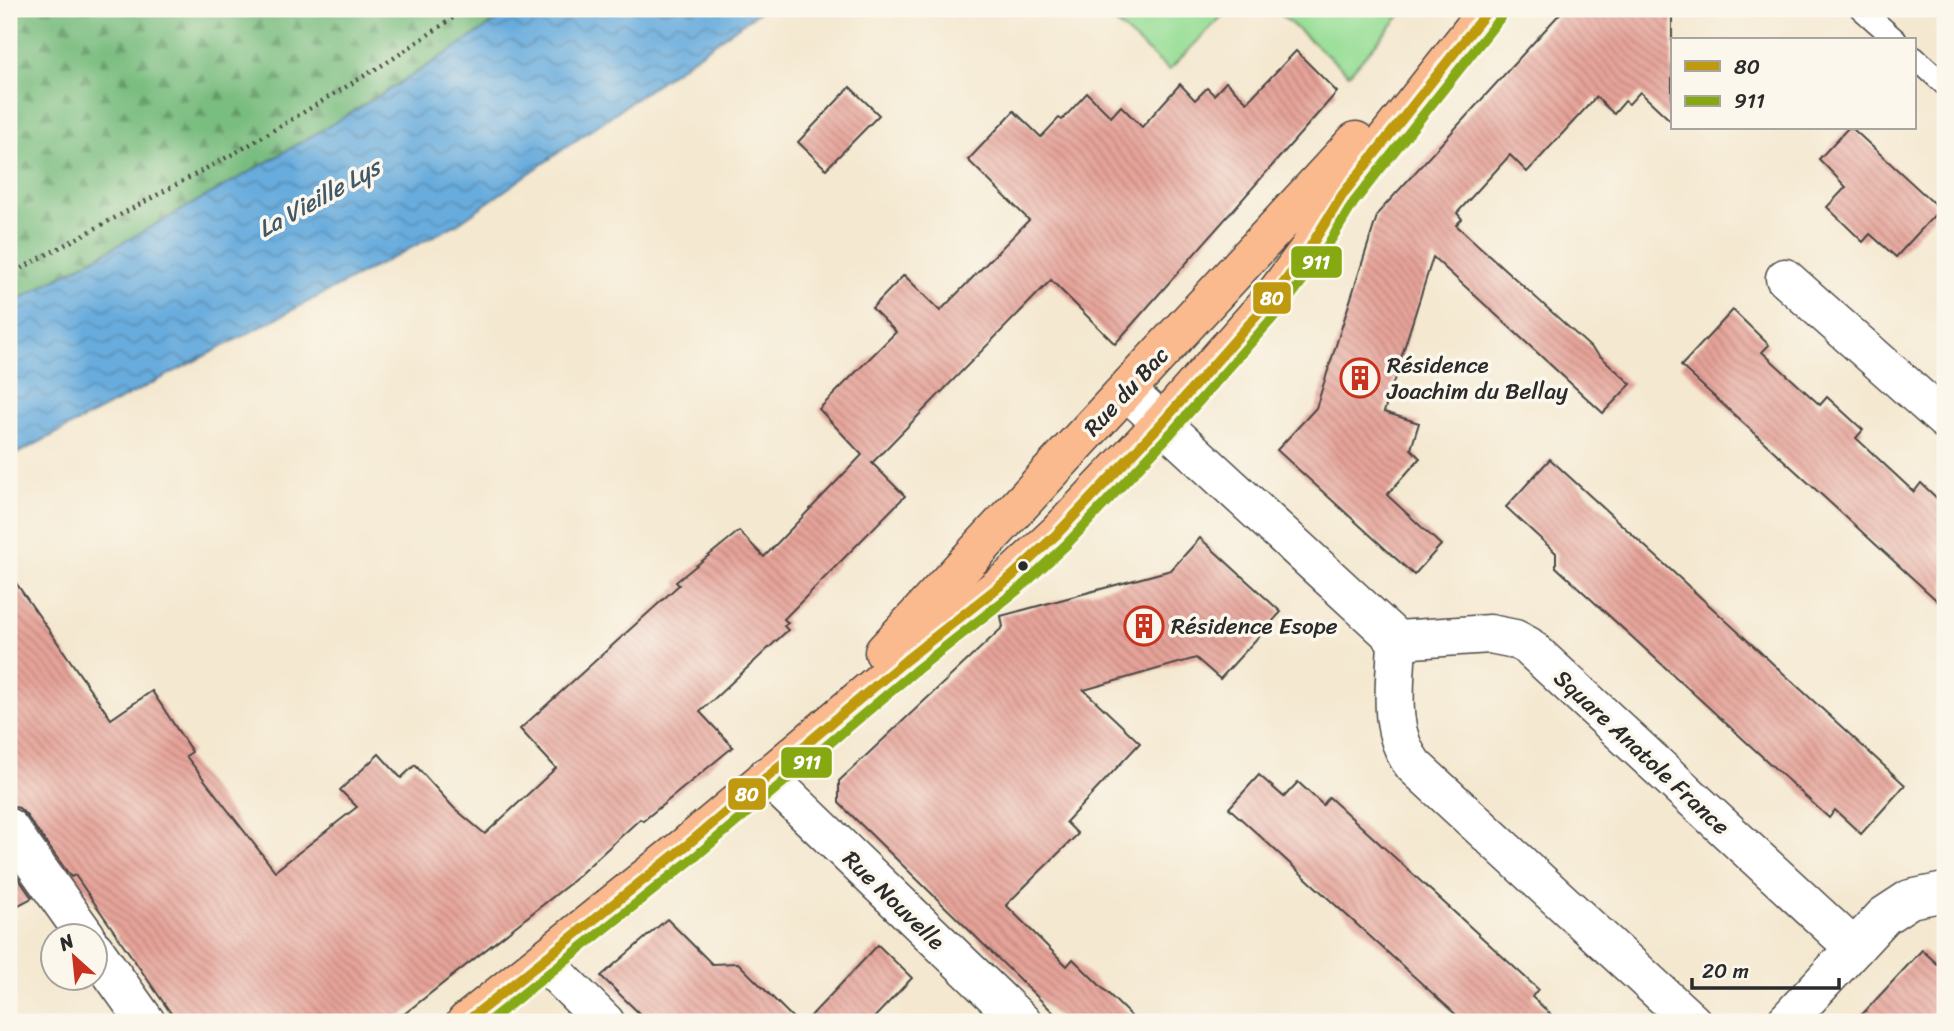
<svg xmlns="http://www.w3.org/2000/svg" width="1954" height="1031" font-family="Sriracha,sans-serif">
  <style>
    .grass { fill: #98de97; stroke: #628461; stroke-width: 2 }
    .forest { fill: url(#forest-firs); stroke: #527456; stroke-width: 2 }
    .water { fill: url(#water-waves); stroke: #4a6c84; stroke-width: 2 }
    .building { fill: url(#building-back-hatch) }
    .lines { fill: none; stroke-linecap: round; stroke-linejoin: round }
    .lane-casing { stroke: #494744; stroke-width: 24 }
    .street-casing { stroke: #494744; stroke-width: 41 }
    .primary-casing { stroke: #494744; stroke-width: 41 }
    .path { stroke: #494744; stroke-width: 4.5; stroke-dasharray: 2 5; stroke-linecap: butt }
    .lane { stroke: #fff; stroke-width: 21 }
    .street { stroke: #fff; stroke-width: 38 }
    .primary { stroke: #fbba8d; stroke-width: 38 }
    .bus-1-casing { stroke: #fbf7ec; stroke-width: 16 }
    .bus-2-casing { stroke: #fbf7ec; stroke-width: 16 }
    .bus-1 { stroke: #bf9a10; stroke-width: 10 }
    .bus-2 { stroke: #86a912; stroke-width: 10 }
    .bus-dot { fill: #2b2b2b; stroke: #fbf7ec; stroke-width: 2.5 }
    .labels { text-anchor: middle; stroke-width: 7; stroke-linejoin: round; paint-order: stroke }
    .poi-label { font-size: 23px; fill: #2b2b2b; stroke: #fbf7ec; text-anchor: start }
    .street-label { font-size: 23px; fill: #2b2b2b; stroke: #fbf7ec }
    .water-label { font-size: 24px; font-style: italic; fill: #405869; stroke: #fbf7ec }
    .line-badge { stroke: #fbf7ec; stroke-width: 2.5 }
    .badge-label { font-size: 19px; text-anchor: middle; font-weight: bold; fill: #fff }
  </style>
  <defs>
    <pattern id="forest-firs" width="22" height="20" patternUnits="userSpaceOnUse" patternTransform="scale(1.75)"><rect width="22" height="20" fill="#7abd80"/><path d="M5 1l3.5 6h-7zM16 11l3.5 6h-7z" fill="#649a69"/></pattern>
    <pattern id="water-waves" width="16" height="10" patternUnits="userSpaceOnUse" patternTransform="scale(1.75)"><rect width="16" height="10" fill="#68acdd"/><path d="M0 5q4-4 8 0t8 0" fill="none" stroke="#568cb3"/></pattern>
    <pattern id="building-back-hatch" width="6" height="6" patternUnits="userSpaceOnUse" patternTransform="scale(1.75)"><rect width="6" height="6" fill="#e6a399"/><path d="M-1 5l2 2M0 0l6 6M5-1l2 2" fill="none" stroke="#bb857d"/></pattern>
  </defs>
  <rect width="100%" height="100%" fill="#fbf7ec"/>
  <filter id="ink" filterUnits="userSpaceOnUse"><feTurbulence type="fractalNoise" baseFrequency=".0143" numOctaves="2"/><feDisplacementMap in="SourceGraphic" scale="14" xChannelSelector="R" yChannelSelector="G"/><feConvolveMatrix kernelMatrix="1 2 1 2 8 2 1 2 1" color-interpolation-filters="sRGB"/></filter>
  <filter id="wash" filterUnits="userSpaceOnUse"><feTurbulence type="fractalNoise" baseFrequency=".00686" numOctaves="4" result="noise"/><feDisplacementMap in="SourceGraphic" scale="28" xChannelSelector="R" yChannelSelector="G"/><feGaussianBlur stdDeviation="1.57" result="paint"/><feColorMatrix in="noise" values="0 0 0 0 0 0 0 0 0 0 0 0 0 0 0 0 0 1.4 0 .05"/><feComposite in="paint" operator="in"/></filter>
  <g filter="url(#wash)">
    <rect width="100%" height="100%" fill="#f4e8d0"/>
    <g class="grass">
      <polygon points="1100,9 1229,9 1169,70"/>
      <polygon points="1274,9 1406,9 1349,74"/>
    </g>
    <path class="forest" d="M 9,9 L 514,9 C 353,119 180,211 9,305 Z"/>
    <path class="water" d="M 514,9 L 763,9 L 457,224 L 9,458 L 9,305 C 180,211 353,119 514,9 Z"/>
    <g id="blocks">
      <g class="building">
        <polygon points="1564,9 1672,9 1672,122 1640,92 1629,104 1625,101 1614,114 1596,97 1527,172 1510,155 1457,213 1462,219 1456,225 1631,384 1603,413 1433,257 1384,412 1419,423 1411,449 1420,458 1387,495 1441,545 1414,575 1277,450 1316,408 1378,213"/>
        <polygon points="1296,51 1337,92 1115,344 1051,280 872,463 905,496 784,619 788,623 784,626 788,630 700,712 733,747 643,821 640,819 568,885 394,1022 177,1022 75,875 71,877 26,815 19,808 9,806 9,573 111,719 152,691 192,752 186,756 275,871 357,807 340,790 379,754 401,778 415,765 454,808 485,834 556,768 520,729 679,585 676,582 739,531 764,557 862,455 819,409 896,332 872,308 904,275 940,311 1029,220 968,160 1014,111 1041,137 1059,118 1062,120 1087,93 1111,117 1121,106 1142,127 1180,84 1195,100 1207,88 1214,95 1226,82 1247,102"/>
        <polygon points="850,87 879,115 826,169 798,142"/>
        <polygon points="1848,128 1852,128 1940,209 1896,257 1870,234 1863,242 1827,207 1846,187 1819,159"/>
        <polygon points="1733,310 1769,345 1762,352 1820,405 1827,397 1863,430 1856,438 1914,492 1921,483 1945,506 1945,608 1681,366"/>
        <polygon points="1550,459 1905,785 1861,834 1835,810 1829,818 1556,567 1556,553 1506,507"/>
        <polygon points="1200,538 1281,612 1220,679 1196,658 1084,690 1140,743 1066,822 1078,834 1006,905 1067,966 1073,959 1137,1022 1063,1022 839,803 839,781 1003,627 1001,616 1171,570"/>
        <polygon points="1259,775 1284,797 1298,782 1323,805 1329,797 1538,989 1532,997 1559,1022 1464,1022 1229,808"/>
        <polygon points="9,865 32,898 9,910"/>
        <polygon points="667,919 712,964 738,963 797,1022 648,1022 601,976"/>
        <polygon points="878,945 912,978 870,1022 805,1022"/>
        <polygon points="1922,950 1945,971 1945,1022 1855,1022"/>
      </g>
    </g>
  </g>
  <g filter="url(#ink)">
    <use href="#blocks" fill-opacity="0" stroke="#494744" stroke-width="2"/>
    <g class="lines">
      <g class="lane-casing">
        <g id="lane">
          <polyline points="1861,9 1896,40"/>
          <polyline points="1914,57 1945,85"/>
        </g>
      </g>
      <g class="street-casing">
        <g id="street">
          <polyline points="1785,278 1945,420"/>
          <polyline points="1127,391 1397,640 1490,634 1515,639 1528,646 1854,948"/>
          <path d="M 1397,640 C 1396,683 1386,731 1414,766 L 1692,1022"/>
          <polyline points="767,776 1022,1022"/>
          <polyline points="9,828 86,936"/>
          <polyline points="94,949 146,1022"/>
          <polyline points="543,961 605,1022"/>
          <polyline points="1786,1022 1884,916 1910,899 1945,892"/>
        </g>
      </g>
      <g class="primary-casing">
        <g id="primary">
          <polyline points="884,652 1356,141"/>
          <polyline points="466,1022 687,845 906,660 1011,577 1057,534 1161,424 1274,296 1309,249 1343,194 1489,9"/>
        </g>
      </g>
      <polyline class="path" points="9,275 244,148 394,58 466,9"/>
      <use href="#lane" class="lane"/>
      <use href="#street" class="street"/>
      <use href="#primary" class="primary"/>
      <g class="bus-1-casing">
        <polyline id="bus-1" points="466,1022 687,845 906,660 1011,577 1057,534 1161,424 1274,296 1309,249 1343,194 1489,9"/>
      </g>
      <g class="bus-2-casing">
        <polyline id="bus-2" points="488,1022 696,856 915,671 1020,588 1067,544 1171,433 1284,305 1321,256 1354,202 1500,18"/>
      </g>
      <use href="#bus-1" class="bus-1"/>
      <use href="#bus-2" class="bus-2"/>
    </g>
  </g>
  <defs>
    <g id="building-ring" transform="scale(2.0125)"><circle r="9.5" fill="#fbf7ec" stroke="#c8321e" stroke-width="1.5"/><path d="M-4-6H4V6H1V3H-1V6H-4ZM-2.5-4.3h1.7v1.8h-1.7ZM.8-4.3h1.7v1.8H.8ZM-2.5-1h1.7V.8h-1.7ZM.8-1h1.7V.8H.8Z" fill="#c8321e"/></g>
  </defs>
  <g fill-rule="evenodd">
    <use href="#building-ring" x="1360" y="378"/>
    <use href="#building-ring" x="1144" y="626"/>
  </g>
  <circle class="bus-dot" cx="1023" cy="566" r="6"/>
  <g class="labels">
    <g class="poi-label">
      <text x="1387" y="373">Résidence<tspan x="1387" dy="26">Joachim du Bellay</tspan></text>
      <text x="1171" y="634">Résidence Esope</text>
    </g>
    <g class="street-label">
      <text transform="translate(1126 391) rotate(-47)" y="8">Rue du Bac</text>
      <text transform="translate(1642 752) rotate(43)" y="8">Square Anatole France</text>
      <text transform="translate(894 900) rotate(44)" y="8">Rue Nouvelle</text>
    </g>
    <g class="water-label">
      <text transform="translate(319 198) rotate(-29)" y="8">La Vieille Lys</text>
    </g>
  </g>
  <g class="line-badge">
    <rect x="1290" y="245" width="53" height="34" rx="7" fill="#86a912"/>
    <rect x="1252" y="281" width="40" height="34" rx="7" fill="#bf9a10"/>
    <rect x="780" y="746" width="53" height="33" rx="7" fill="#86a912"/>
    <rect x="727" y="777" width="40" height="34" rx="7" fill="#bf9a10"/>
  </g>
  <g class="badge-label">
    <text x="1316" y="269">911</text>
    <text x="1272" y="305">80</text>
    <text x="807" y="769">911</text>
    <text x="747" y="801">80</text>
  </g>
  <rect width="1954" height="1031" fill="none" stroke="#fbf7ec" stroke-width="35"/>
  <rect x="1671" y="38" width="245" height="91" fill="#fbf7ec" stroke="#a8a59f" stroke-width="2"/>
  <rect x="1685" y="61" width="35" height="10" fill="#bf9a10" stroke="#a8a59f" stroke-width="2"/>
  <text x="1734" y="74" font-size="21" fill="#2b2b2b">80</text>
  <rect x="1685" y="96" width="35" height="10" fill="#86a912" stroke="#a8a59f" stroke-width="2"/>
  <text x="1734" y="108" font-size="21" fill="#2b2b2b">911</text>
  <g transform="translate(74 957) rotate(333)"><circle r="33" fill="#fbf7ec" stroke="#a8a59f" stroke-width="2"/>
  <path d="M0-5L12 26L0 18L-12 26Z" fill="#c8321e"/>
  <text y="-10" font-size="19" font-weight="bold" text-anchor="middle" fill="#2b2b2b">N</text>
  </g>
  <path d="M1692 978v10h147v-10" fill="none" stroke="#2b2b2b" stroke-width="3.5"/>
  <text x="1702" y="978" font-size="21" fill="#2b2b2b" stroke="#fbf7ec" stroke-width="5" paint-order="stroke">20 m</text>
</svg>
